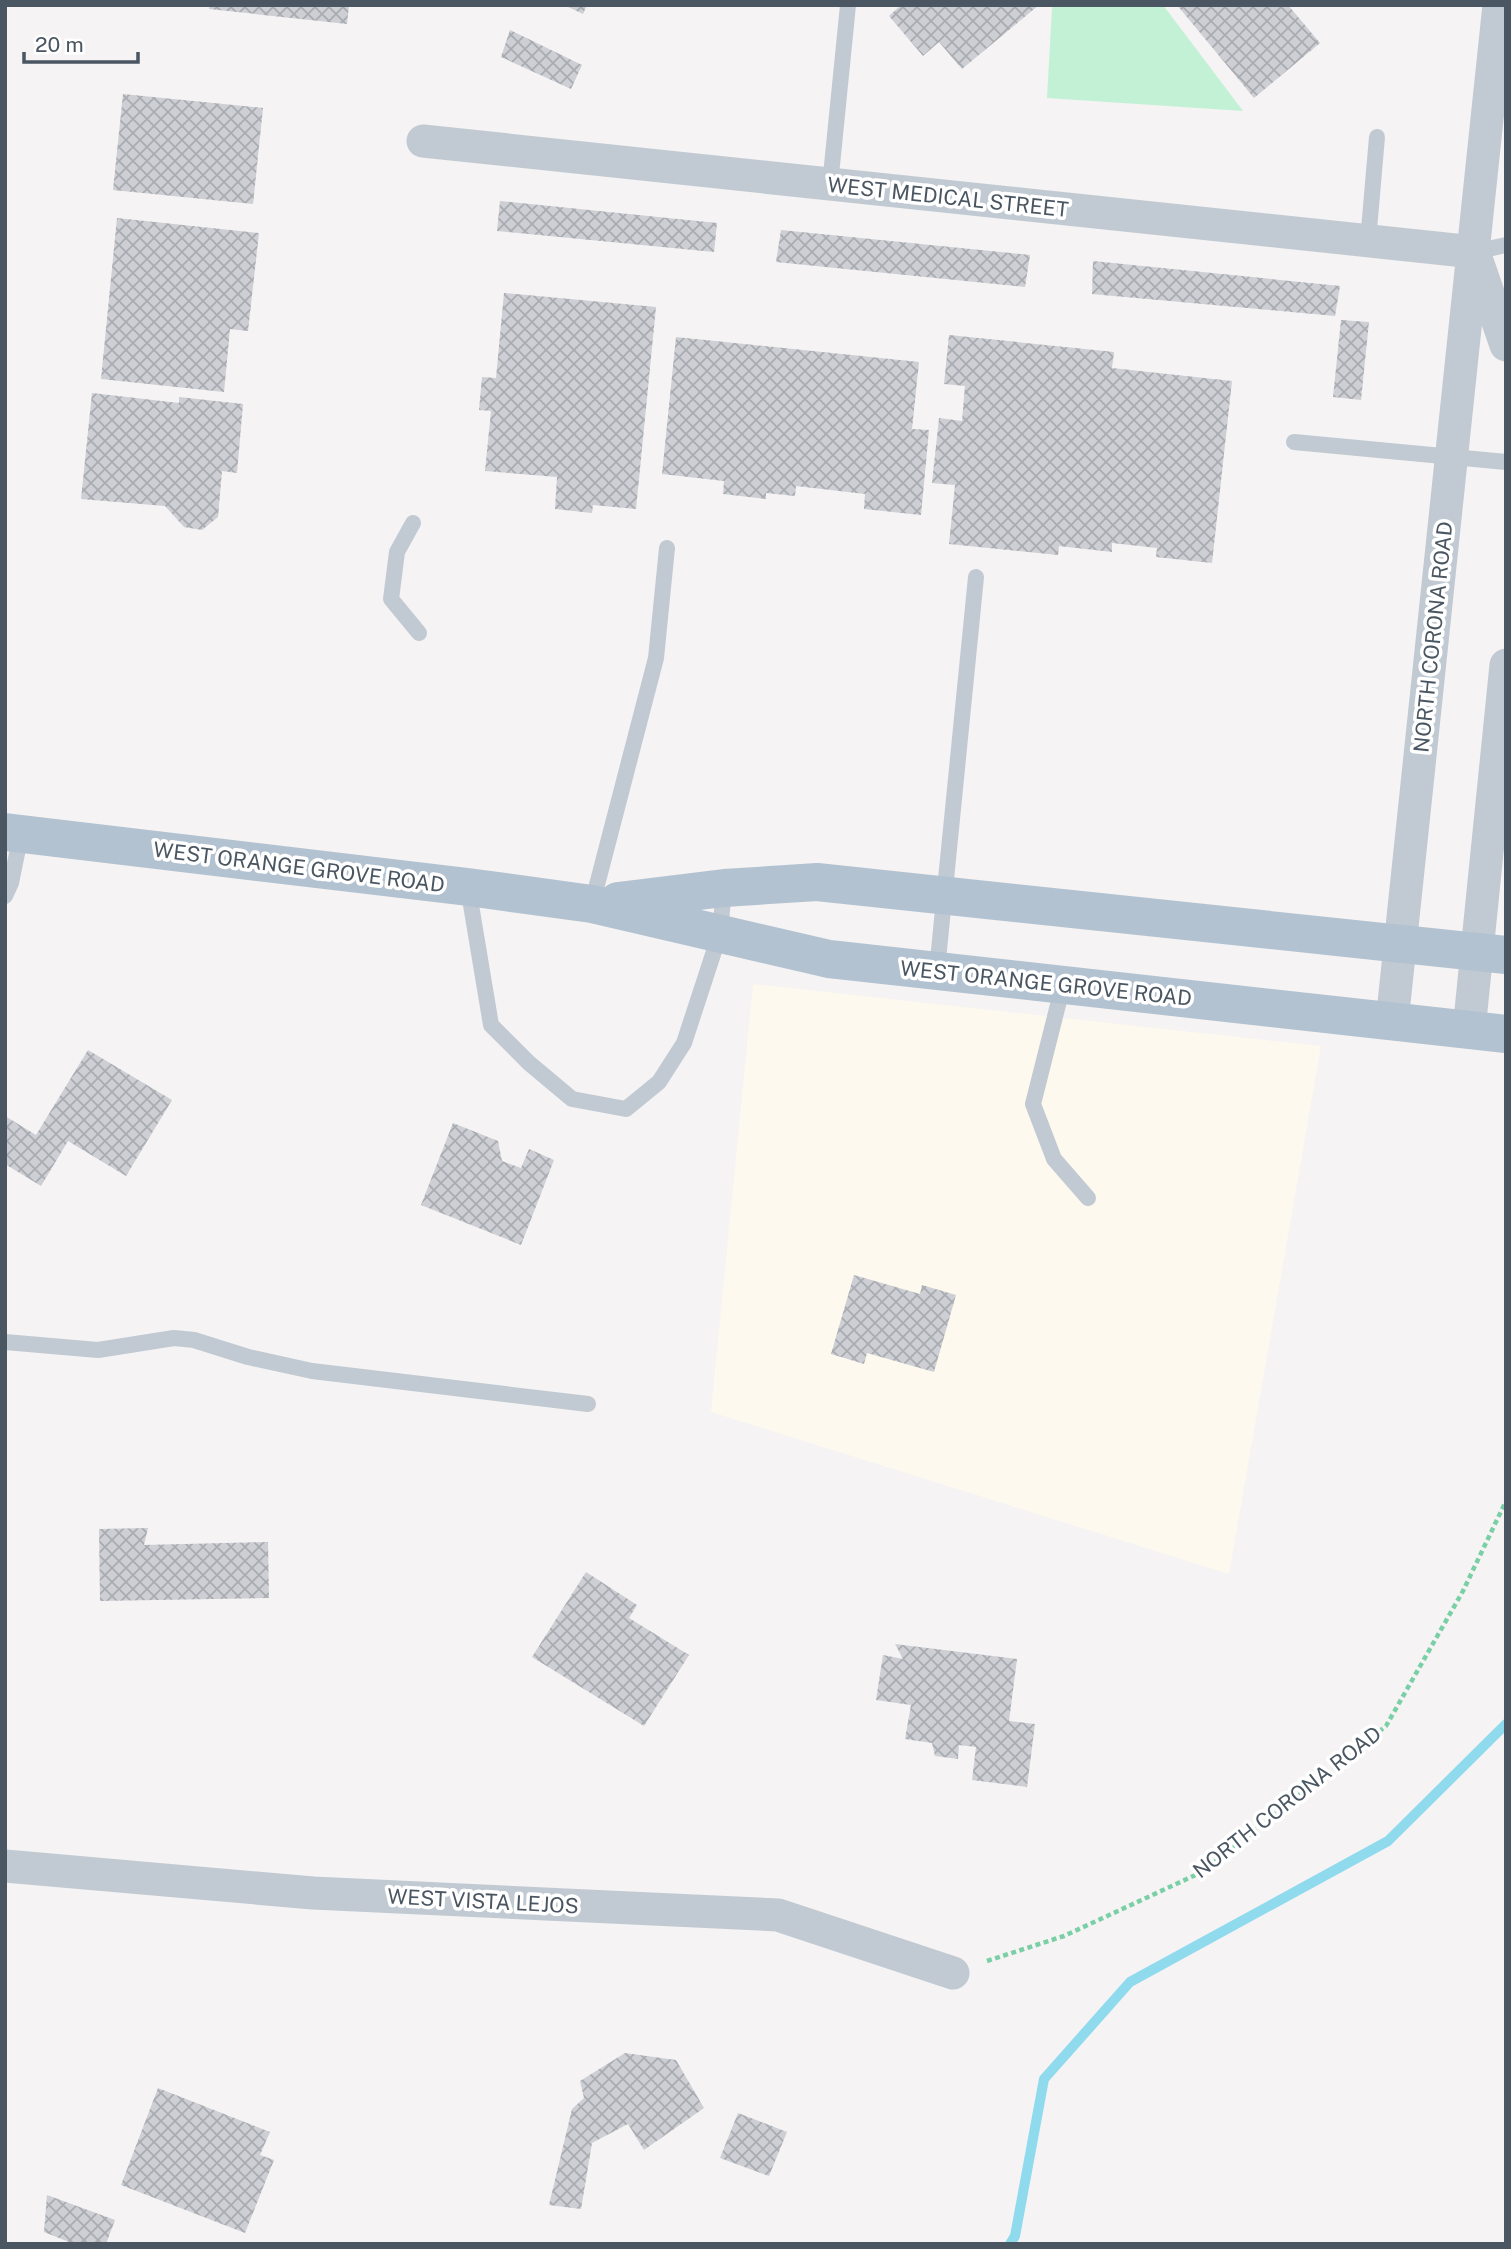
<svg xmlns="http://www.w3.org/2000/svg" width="1511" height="2249" font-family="'Public Sans',sans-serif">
	<defs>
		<pattern id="building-cross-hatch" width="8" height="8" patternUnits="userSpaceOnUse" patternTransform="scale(1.75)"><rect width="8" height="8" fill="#cdcfd5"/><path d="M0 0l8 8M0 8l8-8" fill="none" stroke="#a8abb0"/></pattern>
	</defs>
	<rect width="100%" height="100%" fill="#f5f3f3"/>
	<path fill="#fdf9ef" d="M753,984L1321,1046L1229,1574L711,1412Z"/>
	<path fill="#c3f1d5" d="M1055,5H1163L1243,111L1047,98L1052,8Z"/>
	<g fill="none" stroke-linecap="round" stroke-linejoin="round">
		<path stroke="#90daee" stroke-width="10" d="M1010,2244L1015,2236L1044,2079L1130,1982L1388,1841L1506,1724"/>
	</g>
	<g fill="url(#building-cross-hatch)">
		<path d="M209,5H349L347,24L209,9Z"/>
		<path d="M564,5H587L583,14Z"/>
		<path d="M901,5H1039L962,69L939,42L923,56L889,16Z"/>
		<path d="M1177,5H1288L1320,43L1254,98Z"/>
		<path d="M510,30L582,65L571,89L501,57Z"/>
		<path d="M123,94L263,108L253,204L113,190Z"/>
		<path d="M500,201L717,223L714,252L497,231Z"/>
		<path d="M117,218L259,233L248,331L230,329L224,392L101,379Z"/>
		<path d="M781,230L1030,255L1025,287L776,262Z"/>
		<path d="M1093,261L1340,286L1335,316L1092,294Z"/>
		<path d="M504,293L656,307L636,509L593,505L592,513L555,509L557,477L485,471L491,411L479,410L482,377L496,378Z"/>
		<path d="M1341,320L1369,322L1361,400L1333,397Z"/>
		<path d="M949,335L1114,352L1112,368L1232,381L1212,563L1156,557L1157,548L1112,543V552L1059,546L1058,555L949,544L955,485L932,483L939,418L962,421L965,386L944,384Z"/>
		<path d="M676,337L919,362L912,429L929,430L921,515L864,509L865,494L796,486L795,496L766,493V499L723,494L724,481L662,474Z"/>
		<path d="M92,393L179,403V397L243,404L237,473L222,471L218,517L202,530L184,527L165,506L81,499Z"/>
		<path d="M88,1050L172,1100L126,1176L68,1141L41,1186L5,1164V1116L36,1135Z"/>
		<path d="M453,1123L498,1141L502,1161L521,1168L529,1149L554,1160L521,1245L421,1205Z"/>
		<path d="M854,1275L920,1294L922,1285L956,1295L934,1372L867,1353L864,1364L831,1354Z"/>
		<path d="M148,1528L144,1545L268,1542L269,1598L100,1601L99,1529Z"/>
		<path d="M586,1572L637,1605L629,1618L689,1655L644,1726L532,1657Z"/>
		<path d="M895,1644L1017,1659L1009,1721L1035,1724L1027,1787L972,1780L976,1747L959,1745L958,1759L935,1756L932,1743L905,1739L911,1705L876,1700L883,1655L903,1659Z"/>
		<path d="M625,2053L676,2060L704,2108L644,2150L628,2124L592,2143L581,2209L549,2205L572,2109L584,2098L580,2081Z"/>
		<path d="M158,2088L270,2132L260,2155L274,2160L245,2233L121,2185Z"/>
		<path d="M738,2113L787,2132L769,2176L720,2158Z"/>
		<path d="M47,2195L115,2220L106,2244H74L44,2232Z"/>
	</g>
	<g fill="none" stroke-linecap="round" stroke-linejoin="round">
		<path stroke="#7ad0a6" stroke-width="4.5" stroke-dasharray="5 3.5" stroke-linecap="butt" d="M987,1961L1064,1936L1202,1872L1386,1726L1463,1591L1506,1501"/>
		<g stroke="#c1cad2" stroke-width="16">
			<path d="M830,185L848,5"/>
			<path d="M1368,241L1377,137"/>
			<path d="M1474,252L1506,245"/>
			<path d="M1294,442L1506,462"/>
			<path d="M413,523L397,552L391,599L419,633"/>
			<path d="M468,887L491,1025L529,1063L572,1099L626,1109L659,1082L684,1043L720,933L724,888"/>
			<path d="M5,896L11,883L21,834"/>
			<path d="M592,904L656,658L667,548"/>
			<path d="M937,970L976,577"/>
			<path d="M1063,985L1033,1104L1054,1159L1088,1198"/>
			<path d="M5,1342L98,1350L174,1338L194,1340L248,1357L312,1371L588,1404"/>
		</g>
		<g stroke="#c1cad2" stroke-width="33">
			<path d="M423,141L1474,252"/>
			<path d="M1477,261L1506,345"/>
			<path d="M1392,1022L1499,5"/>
			<path d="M1469,1030L1506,665"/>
			<path d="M5,1866L313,1893L778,1915L953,1973"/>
		</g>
		<g stroke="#b3c2d1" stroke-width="38">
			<path d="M5,832L468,887L592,904L829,959L1506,1034"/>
			<path d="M618,901L724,888L817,882L1506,955"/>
		</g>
	</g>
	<g text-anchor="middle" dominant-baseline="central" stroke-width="7" stroke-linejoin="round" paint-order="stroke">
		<g font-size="21" fill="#4a5661" stroke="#fff">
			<text transform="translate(948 197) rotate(6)">WEST MEDICAL STREET</text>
			<text transform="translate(1433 637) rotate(-84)">NORTH CORONA ROAD</text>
			<text transform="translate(299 867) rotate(7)">WEST ORANGE GROVE ROAD</text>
			<text transform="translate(1046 983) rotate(6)">WEST ORANGE GROVE ROAD</text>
			<text transform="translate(1287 1802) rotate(-38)">NORTH CORONA ROAD</text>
			<text transform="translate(483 1901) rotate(3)">WEST VISTA LEJOS</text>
		</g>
	</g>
	<rect width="1511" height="2249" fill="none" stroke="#4a5661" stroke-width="14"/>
	<path d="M24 52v10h114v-10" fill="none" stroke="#4a5661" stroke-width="3.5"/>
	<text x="35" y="52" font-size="21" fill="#4a5661" stroke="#ffffff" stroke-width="5" paint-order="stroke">20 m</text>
</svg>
